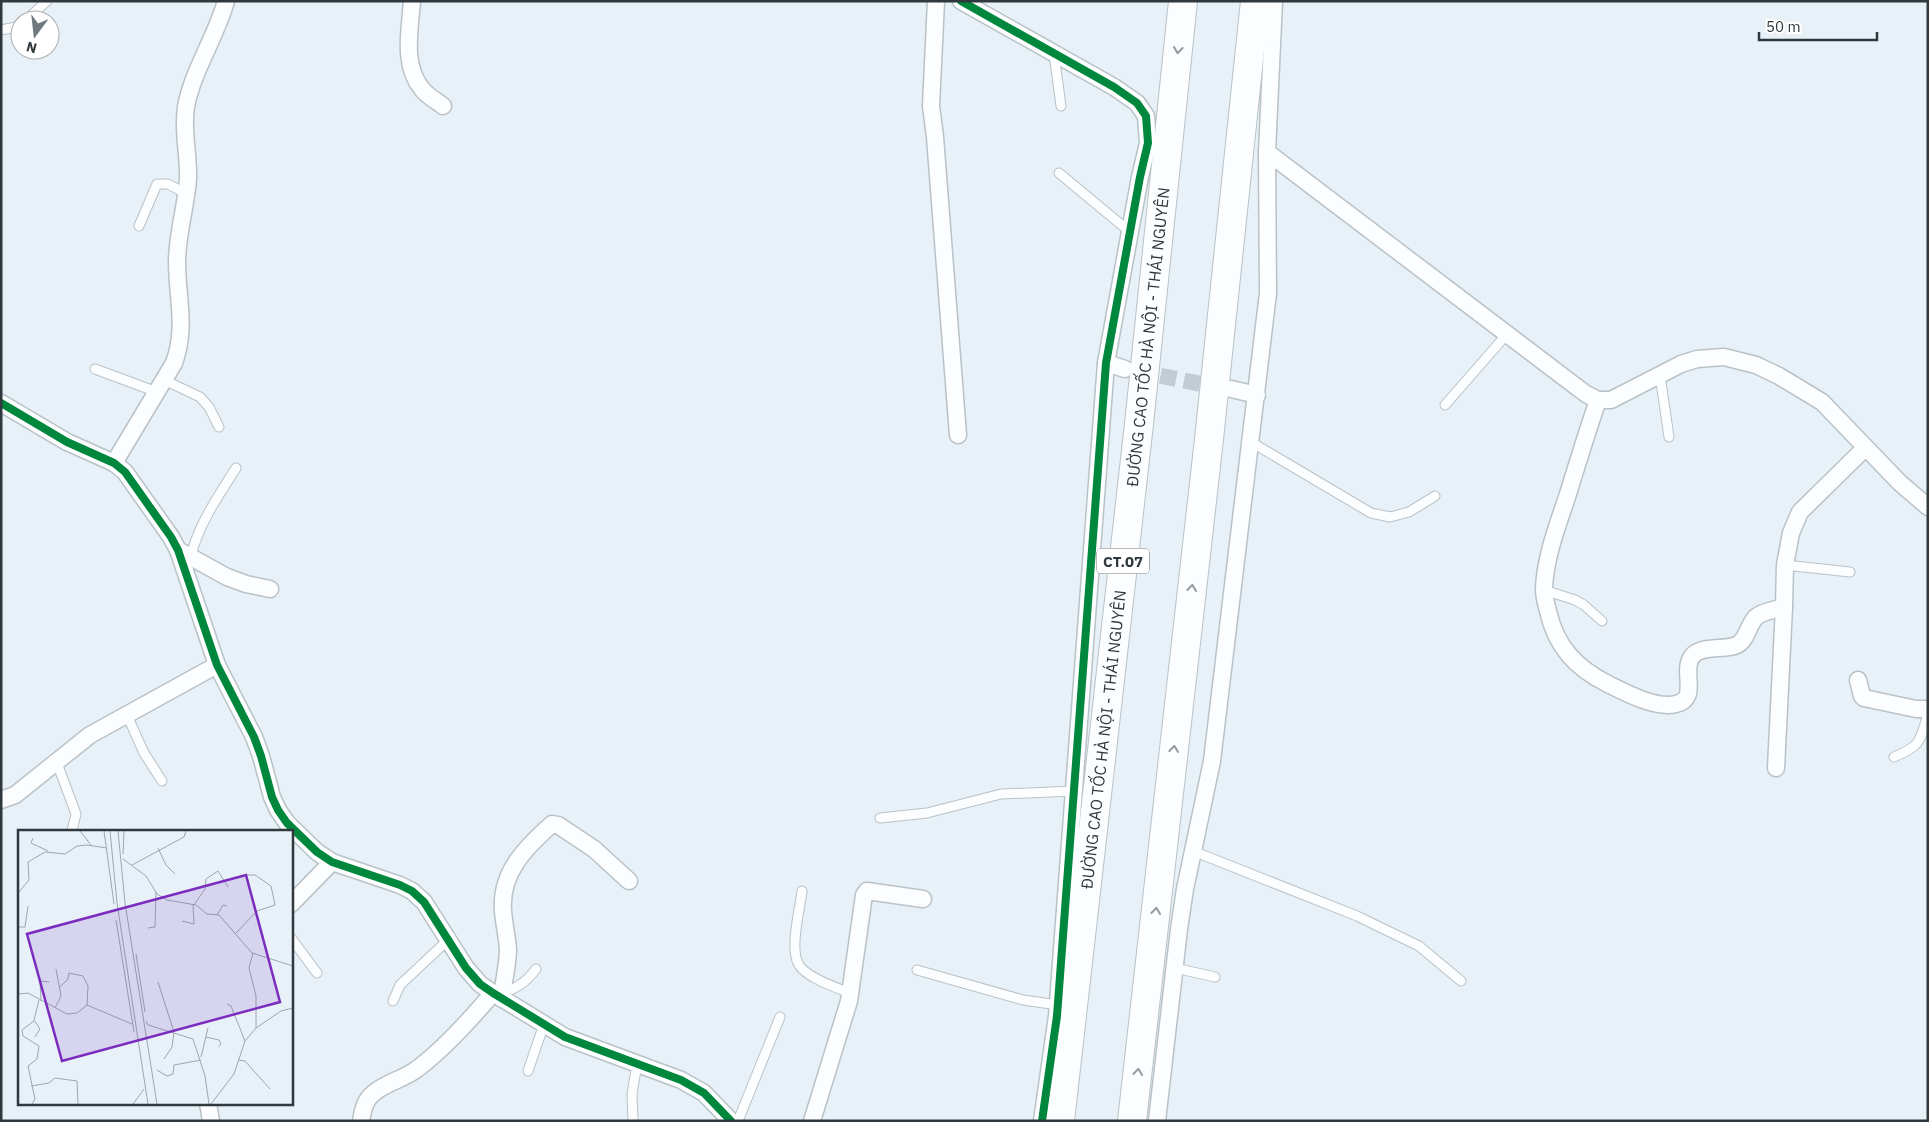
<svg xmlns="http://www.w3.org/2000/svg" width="1929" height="1122" font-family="'IBM Plex Sans',sans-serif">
	<rect width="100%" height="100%" fill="#e7f1f7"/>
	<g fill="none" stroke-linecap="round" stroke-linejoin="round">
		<path stroke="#c2ccd2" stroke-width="16" stroke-dasharray="16 8" stroke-linecap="butt" d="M1137,371L1221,388"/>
		<defs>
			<g id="lane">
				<path d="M26,20L47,1"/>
				<path d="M1,30L16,27L20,24"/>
				<path d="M1054,54L1061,106"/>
				<path d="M1059,173L1130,232"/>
				<path d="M139,226L157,184H168L187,194"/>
				<path d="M95,369L157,392"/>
				<path d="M1660,375L1669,437"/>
				<path d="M164,380L200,397L209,407L219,427"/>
				<path d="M1445,405L1507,334"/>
				<path d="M1251,442L1371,513L1390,517L1409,512L1435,496"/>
				<path d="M191,556C198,525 219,495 236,468"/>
				<path d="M1785,565L1850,572"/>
				<path d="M1544,590L1575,600L1584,605L1602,621"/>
				<path d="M127,715L144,753L162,781"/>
				<path d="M1894,757C1921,746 1920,741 1928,714"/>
				<path d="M57,763L76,814L72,831"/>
				<path d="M880,818L927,813L1001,794L1074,791"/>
				<path d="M1193,851L1357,916L1419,946L1461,981"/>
				<path d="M802,891C800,909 789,950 799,965C807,978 837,988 850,993"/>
				<path d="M291,938L317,973"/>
				<path d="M1175,968L1215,977"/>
				<path d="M917,970L1023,1000L1058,1005"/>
				<path d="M502,993C518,988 526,982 536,969"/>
				<path d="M393,1001L400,985L448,940"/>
				<path d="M528,1071L544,1024"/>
				<path d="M633,1120L632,1094L637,1064"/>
				<path d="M738,1121L780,1017"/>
			</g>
			<g id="street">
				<path d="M412,1C410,30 402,65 422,89C427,96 437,101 443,106"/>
				<path d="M936,1L931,106L935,137L958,435"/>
				<path d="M961,1L1114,87L1137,103L1146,116L1148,143L1140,177L1106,363L1057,1016L1042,1121"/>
				<path d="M1267,152L1586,394L1598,400H1611L1681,364L1697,359L1724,357L1756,365L1779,376L1822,402L1900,483L1928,507"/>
				<path d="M1106,363L1125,369"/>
				<path d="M1231,389L1257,395"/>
				<path d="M1598,400C1587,432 1577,465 1567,497C1557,527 1545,558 1544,589C1544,596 1546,604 1548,611C1556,647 1576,668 1608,684C1626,693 1656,709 1676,704C1699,699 1682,673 1691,658C1699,644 1724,651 1737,645C1747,640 1748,625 1756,617C1763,611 1775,610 1784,607"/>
				<path d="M1,403L67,442L114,463L125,472L171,537L178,550L217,665L254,737L261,756L272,797L278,810L287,823L317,852L332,862L400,885L412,891L424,902L466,968L480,984L493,993L565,1037L681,1080L704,1093L731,1121"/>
				<path d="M114,463L174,363C187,327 177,298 177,262C177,234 186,207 188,179C189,155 182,131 186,107C192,72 216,37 226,1"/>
				<path d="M178,550L227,577L246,584L270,589"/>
				<path d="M1858,680L1862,696L1864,698L1916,709H1928"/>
				<path d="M1776,768L1784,607L1785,565L1791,533L1800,512L1865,448"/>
				<path d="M1,800L15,795L90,735L217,665"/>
				<path d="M291,904L332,862"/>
				<path d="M502,999C503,982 508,965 508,949C507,936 504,924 503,911C500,873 525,848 552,824L558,825L594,849L629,881"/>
				<path d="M208,1103L211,1121"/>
				<path d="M361,1121C362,1114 364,1105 368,1099C379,1084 403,1080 417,1069C445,1048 470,1020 493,993"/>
				<path d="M812,1121L849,1001L864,895L867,891L923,899"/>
				<path d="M1157,1121L1179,929L1185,889L1212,761L1268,293L1267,152L1274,1"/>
			</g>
			<g id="highway">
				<path id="s1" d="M1060,1121L1139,424L1183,1"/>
				<path d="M1132,1121L1209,439L1255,1"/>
			</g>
		</defs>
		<use href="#lane" stroke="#b9c2c7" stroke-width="11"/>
		<use href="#street" stroke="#b9c2c7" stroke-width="19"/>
		<use href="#highway" stroke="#b9c2c7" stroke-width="30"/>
		<use href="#lane" stroke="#fbfdfe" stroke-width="9"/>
		<use href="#street" stroke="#fbfdfe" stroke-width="16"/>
		<use href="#highway" stroke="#fbfdfe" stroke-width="28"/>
		<defs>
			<g id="cycleway">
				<path d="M961,1L1114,87L1137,103L1146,116L1148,143L1140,177L1106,363L1057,1016L1042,1121"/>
				<path d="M1,403L67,442L114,463L125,472L171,537L178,550L217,665L254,737L261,756L272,797L278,810L287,823L317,852L332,862L400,885L412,891L424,902L466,968L480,984L493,993L565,1037L681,1080L704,1093L731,1121"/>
			</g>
		</defs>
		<use href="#cycleway" stroke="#fff" stroke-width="11"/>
		<use href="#cycleway" stroke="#00873e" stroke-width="8"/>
	</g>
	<defs><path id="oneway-chevron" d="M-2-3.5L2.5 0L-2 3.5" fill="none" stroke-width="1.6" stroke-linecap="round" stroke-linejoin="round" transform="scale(1.25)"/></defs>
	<g stroke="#959a9e">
		<use href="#oneway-chevron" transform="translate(1178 50) rotate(96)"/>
		<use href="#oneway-chevron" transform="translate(1192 588) rotate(-84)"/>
		<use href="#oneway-chevron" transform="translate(1174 749) rotate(-84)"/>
		<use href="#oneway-chevron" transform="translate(1156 911) rotate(-84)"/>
		<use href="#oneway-chevron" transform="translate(1138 1072) rotate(-84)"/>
	</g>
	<g text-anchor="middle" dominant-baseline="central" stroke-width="4.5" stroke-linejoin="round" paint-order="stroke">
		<rect fill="#fff" stroke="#6d7477" stroke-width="1" x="1097" y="548.5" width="52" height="25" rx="4"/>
		<g font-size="15" font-weight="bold" fill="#2f383d">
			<text x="1123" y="561">CT.07</text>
		</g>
		<g font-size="16" fill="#2f383d" stroke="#fff">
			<text stroke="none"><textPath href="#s1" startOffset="789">ĐƯỜNG CAO TỐC HÀ NỘI - THÁI NGUYÊN</textPath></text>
			<text stroke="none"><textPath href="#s1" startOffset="384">ĐƯỜNG CAO TỐC HÀ NỘI - THÁI NGUYÊN</textPath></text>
		</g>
	</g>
	<g transform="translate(18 830)">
		<rect width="275" height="275" fill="#e7f1f7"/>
		<path fill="none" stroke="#9da7ad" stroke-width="1" d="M62,1L73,15M86,1L96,74M92,1L99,73L130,274M100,1L107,73L139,274M15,8L13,13L30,21M140,18L148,35L157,44M105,24L106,1M105,29L128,46L139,64L149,70L178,75L189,84L201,85L234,123L275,136M114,35L166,7L168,1M0,63L11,50L10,32L27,22L47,24L59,16L69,15L89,18M176,75L187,59L188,49L200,41L210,57M199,85L205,75L209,76M98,90L116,202M164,91L176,94L175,74M0,97H7L10,76M130,98L137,97L138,62M218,103L239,81L257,75L253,56L237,45H227M235,123L231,138L238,166V198M118,124L127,182M140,152L156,202L154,217L146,229M41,158L50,149L51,143L65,146L70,156L69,175M0,164L10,163L49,184L59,183L69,175L114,194M23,171L22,151L31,152M209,174L213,176L227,211M37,178L43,166L38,139M128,191L130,195L175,209L187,246L191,274M17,207L22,199L16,190L21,170M188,207L201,210L203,214L200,217M183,227L190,198M220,230L227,231L252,259M139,240L149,246L155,244L156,235L183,230M13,256L31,253L37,248L59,251L60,274M14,274L17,269L10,236L19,229L21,216L5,206L4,200L16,191M115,274L126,259M193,274L216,244L227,211L238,198L263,181L275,178"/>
		<path fill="#7b2cbf" fill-opacity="0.15" stroke="#7b2cbf" stroke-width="2.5" d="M228,45L262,172L44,231L9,104Z"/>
		<rect width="275" height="275" fill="none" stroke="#2f383d" stroke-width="2.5"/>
	</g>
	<rect width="1929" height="1122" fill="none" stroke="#2f383d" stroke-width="5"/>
	<g transform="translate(35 35) rotate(195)"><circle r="24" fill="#ffffff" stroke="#acafb1"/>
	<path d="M0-4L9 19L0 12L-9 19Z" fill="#6f797e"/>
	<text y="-8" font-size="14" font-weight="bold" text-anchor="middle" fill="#2f383d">N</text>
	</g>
	<path d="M1759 32v8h118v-8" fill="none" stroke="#2f383d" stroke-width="2.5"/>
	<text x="1766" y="32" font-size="15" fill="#2f383d" stroke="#ffffff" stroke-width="4" paint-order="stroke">50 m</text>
</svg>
